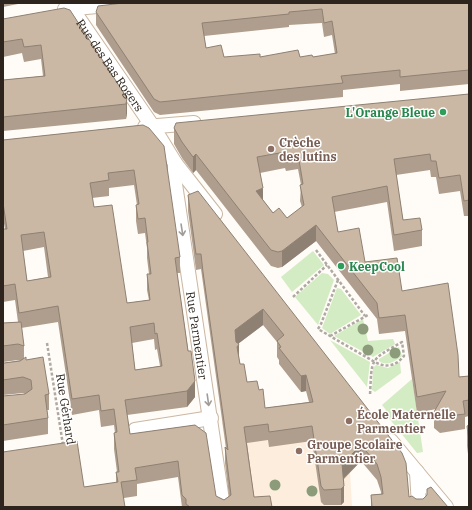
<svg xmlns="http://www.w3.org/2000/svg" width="472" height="510" font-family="'IBM Plex Serif',serif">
	<rect width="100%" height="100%" fill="#fffbf6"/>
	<path fill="#fceddd" d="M264,416L381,442L350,472L352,507H234L222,422Z"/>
	<g fill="#d3ecc4">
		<path d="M313,251L324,265L292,292L281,277Z"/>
		<path d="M322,273L328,274L334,280L318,325L295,297Z"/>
		<path d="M337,288L341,289L361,315L330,334L322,328Z"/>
		<path d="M363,319L368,341L393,339L395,344L373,357L334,336Z"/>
		<path d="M330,340L370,362L367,387Z"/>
		<path d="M399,347L402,356C395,361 388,367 379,361V359Z"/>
		<path d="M400,362L401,373L375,392L372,390L373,368L376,365L388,368Z"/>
		<path d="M412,379L423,452L417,453L384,412L386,410L382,405Z"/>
	</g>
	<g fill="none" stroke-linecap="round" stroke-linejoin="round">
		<defs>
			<g id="minor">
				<path id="s1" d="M68,3L153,127L175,163L215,214"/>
				<path d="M65,9L129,3"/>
				<path d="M145,127L194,123"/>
				<path id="s2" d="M175,163V184L223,507"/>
				<path d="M135,430L211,418"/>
				<path d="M391,441L446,507"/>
				<path d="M417,472L419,507"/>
			</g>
		</defs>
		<use href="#minor" stroke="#cab7a3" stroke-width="16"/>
		<g stroke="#aea9a2" stroke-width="2.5" stroke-dasharray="3 2" stroke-linecap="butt">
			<path d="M316,250L365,316"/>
			<path d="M338,280L321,324L318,329L373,361C385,368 395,367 404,356L402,342C369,361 372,357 370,395"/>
			<path d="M293,297L327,265"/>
			<path d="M330,336L368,315"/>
			<path d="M47,343L63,445"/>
		</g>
		<use href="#minor" stroke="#fff" stroke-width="14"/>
	</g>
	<g fill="#8c9c7a">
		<circle cx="363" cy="329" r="5.5"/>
		<circle cx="368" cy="350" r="5.5"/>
		<circle cx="395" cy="353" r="5.5"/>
		<circle cx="275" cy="485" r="5.5"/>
		<circle cx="312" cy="491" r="5.5"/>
	</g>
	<g fill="#af9e8d" fill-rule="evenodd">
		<path d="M3,3H18V4L3,7Z"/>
		<path d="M469,3V84L400,91V84L343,90V97L160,115L154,112L96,25V12ZM322,23L324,37L332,35L335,54L313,57H224L206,48L204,36L289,27V25Z"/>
		<path d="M3,19L127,98V113L126,119L3,131V80L43,76L41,59L24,62L22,53L3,57Z"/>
		<path d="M469,94V216H464L460,191L439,194L436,177H431L430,170L396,175L403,220L422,230V246L394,251L387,202L334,212L338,232L365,262L402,291L459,377L469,376V416L465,417V429L440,433L434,428V412L436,409L417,413L405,331L379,334L377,319L316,241L282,267L278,268L271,266L196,170L193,173L182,158L174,144V128ZM285,168L286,171L298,169L301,185L300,201L302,207L287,218L273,213L263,200L260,173Z"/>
		<path d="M143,125L180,257V273H177L195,397L187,407L127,415L130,434L195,425L216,496L224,500L229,496L225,463V447L226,448L201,269L196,270L188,211V195L409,497L448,507H371V495L381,494V492L377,480L361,461L344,479V502L341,505H324L321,502L312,441L269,447L268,440L247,443L254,497L272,507H182L178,477L137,484V496L124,498L84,487L116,483V472H117L114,449V433H115L114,425L101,427L99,410L72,415L58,322L21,328L24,346V358L26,360L49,394V410H47L48,418V434L3,441V396L25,394L23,393L3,395V323L18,322L15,300L3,302V229H5L3,218V140ZM134,185L137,205H136V221L138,234L145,233L147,248V258L149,274H147V290L149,300L127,303L94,207L92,198L109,196V188ZM44,247L48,277L27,281L23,251ZM263,325L277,342V357L279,360V364L301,392L306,391L309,402L265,408L259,390L247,382L240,364L239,358L238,344ZM154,339L155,350L157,349L160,366L135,370L132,343ZM18,360H21L4,363L3,362Z"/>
		<path d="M469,425V462L467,446V426Z"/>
	</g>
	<g fill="#8e8173">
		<path d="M127,98V113L126,119V104Z"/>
		<path d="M196,154V170L193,173V157Z"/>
		<path d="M263,188V204L256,191Z"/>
		<path d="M316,225V241L282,267V251Z"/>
		<path d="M263,309V325L235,346V330Z"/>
		<path d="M239,344V360L237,347Z"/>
		<path d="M306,375V391L301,392V376Z"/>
		<path d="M195,381V397L187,407V391Z"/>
		<path d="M361,445V461L342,480V464Z"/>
		<path d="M344,486V502L341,505V489Z"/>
	</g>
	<g fill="#cbb8a4" stroke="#8e8173" fill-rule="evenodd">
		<path d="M123,3H469V70L400,77V70L341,76L343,83L160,102L154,99L96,12L98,6ZM322,9L324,23L332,21L337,53L313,57L312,55L300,57L298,50L260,57V54L224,57L221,45L206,48L202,23L289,14V12Z"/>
		<path d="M64,8L70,10L127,98L126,104L3,117V80L45,76L41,45L24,47L22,39L3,42V19Z"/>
		<path d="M469,94V200L464,201L460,175L439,178L436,161H431L430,154L394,159L403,220L420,218L422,230L394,235L387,186L332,197L338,232L359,228L365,262L397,258L402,291L448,283L458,355L459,377L469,376V400L463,401L465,414L440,417L434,412L446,391L417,397L405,315L379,318L377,303L316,225L282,251L278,252L271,250L196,154L193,157L182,142L174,128L176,123ZM285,152L286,155L298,154L303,184L300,185L304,205L287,218L279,208L273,213L256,191L263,188L257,157Z"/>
		<path d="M143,125L149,128L164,146L180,257L175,258L188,351H191L195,381L187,391L125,400L130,434L195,425L206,433L216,496L224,500L231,495L225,447L228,450L203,272L201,254H196L188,195L198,191L402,453L406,463L409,497L412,496L416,499H423L427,495V489L431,487L448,507H372L371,495L383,494L381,477L377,464L361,445L342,464L344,486L341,489L324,490L321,486L312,426L269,432L268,424L244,427L254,497L270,496L272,507H190L186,504V499L182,495L178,461L135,468L137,480L121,482L125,507H3V452L77,441L84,487L118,482L116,472H119L114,433L117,432L114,409L101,411L99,395L72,399L58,306L19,313L15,284L3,286V229H7L3,203V140ZM134,170L139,204L136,205L138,219L145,218L148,242H147L151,274H147L150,300L127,303L112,205L94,207L90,183L109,180L108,173ZM44,232L51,277L27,281L21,235ZM263,309L284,335L277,341L281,347L279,348L301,376L306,375L313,402L265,408L263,389L259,390L257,381L247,382L244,364H240L237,347L239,344L236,342L235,330ZM154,323L155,334L157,333L162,366L135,370L130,327Z"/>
		<path d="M21,322L24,346L18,344L3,346V323Z"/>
		<path d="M26,357V360L43,357L49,394L45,395L48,418L3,425V396L25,394L32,389L31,380L23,377L3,380V362L4,363L20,361Z"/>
		<path d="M469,425V441L467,426Z"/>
	</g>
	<defs><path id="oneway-shaft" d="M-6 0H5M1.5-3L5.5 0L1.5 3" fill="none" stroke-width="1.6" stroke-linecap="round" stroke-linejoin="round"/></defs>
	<g stroke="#a09d99">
		<use href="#oneway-shaft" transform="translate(182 230) rotate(81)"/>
		<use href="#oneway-shaft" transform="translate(208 400) rotate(82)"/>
	</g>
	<g fill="#2e9e5b" stroke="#fff" stroke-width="1.5">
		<circle cx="443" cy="112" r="4"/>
		<circle cx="341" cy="266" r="4"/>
	</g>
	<g fill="#8d6e63" stroke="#fff" stroke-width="1.5">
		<circle cx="271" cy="149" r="4"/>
		<circle cx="349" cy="421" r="4"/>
		<circle cx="299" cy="451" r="4"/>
	</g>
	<g text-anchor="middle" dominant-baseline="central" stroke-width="3" stroke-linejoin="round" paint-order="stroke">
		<g font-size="12" fill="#2d251d" stroke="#fff">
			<text stroke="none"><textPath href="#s1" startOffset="75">Rue des Bas Rogers</textPath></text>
			<text stroke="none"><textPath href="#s2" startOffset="174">Rue Parmentier</textPath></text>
			<text transform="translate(66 409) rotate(81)">Rue Gérhard</text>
		</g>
		<g font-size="12" font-weight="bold" fill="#27864d" stroke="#fff" text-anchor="end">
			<text x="435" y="112">L'Orange Bleue</text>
			<text x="349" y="266" text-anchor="start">KeepCool</text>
		</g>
		<g font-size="12" font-weight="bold" fill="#785e54" stroke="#fff" text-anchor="start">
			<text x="279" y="142">Crèche<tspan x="279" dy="14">des lutins</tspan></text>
			<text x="357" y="414">École Maternelle<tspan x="357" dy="14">Parmentier</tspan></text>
			<text x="307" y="444">Groupe Scolaire<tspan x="307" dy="14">Parmentier</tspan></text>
		</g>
	</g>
	<rect width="472" height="510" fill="none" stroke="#2d251d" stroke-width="8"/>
</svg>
